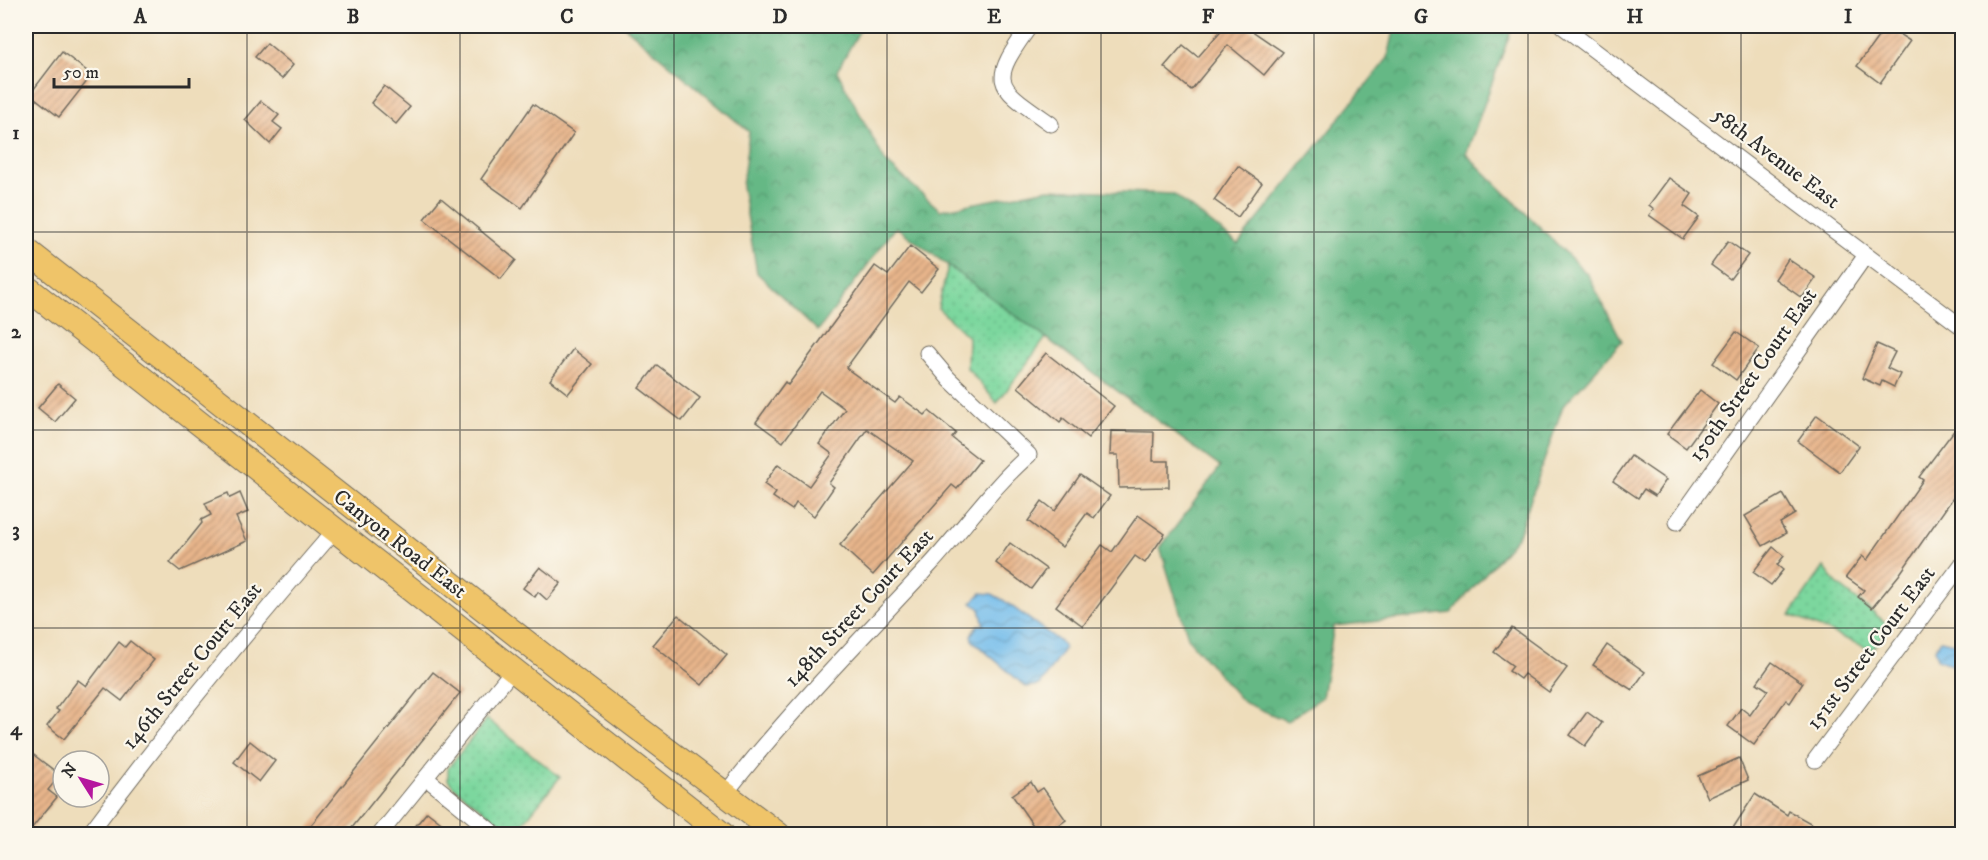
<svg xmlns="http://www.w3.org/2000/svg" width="1988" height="860" font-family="'IM FELL DW Pica',serif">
	<defs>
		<pattern id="grass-dots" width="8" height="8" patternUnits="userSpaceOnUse" patternTransform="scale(1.5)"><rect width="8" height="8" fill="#7cd79e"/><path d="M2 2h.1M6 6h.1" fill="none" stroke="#6bb988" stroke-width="1.8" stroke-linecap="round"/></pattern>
		<pattern id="forest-crowns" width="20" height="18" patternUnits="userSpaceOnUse" patternTransform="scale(1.5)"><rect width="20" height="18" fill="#65b885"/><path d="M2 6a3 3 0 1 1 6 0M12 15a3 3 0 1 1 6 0" fill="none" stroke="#53966d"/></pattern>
		<pattern id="water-waves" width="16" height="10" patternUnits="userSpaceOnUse" patternTransform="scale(1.5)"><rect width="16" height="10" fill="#72bceb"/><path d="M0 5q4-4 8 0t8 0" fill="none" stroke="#5e99bf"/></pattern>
		<pattern id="building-hatch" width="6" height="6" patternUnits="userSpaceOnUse" patternTransform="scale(1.5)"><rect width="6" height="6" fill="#e8b58b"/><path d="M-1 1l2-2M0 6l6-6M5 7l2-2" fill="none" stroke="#bc9372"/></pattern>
	</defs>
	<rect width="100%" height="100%" fill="#fbf7ec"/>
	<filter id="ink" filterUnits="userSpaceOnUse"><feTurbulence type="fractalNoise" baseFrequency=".0167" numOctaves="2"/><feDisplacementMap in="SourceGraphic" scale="12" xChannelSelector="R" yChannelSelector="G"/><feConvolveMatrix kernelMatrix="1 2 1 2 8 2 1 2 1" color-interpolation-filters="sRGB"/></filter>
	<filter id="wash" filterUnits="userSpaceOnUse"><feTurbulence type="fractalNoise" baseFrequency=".008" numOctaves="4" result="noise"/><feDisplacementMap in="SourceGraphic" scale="24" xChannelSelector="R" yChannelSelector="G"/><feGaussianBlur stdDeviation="1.35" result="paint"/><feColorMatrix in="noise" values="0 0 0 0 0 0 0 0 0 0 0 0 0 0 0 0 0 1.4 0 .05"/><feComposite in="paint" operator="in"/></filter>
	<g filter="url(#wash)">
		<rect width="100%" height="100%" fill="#edb"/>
		<g fill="url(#grass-dots)" stroke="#548164" stroke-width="1.5">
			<path d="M948,266L1046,338L997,403L967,368L968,337L938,308Z"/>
			<path d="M1824,567L1837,584L1890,626L1872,650L1790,615Z"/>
			<path d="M487,719L560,777L514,834L454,787L448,780V768Z"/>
		</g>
		<path fill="url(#forest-crowns)" stroke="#487258" stroke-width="1.5" d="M624,26H862L837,71L885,161L940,210L1048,189L1173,194L1238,244L1388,58L1395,26H1508L1512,28L1466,154L1588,275L1622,341L1563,406L1518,536L1451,613L1334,626L1322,697L1287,721L1243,702L1189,640L1160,548L1220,467L896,227L818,331L757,273L742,186L749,132Z"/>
		<g fill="url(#water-waves)" stroke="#4e748b" stroke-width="1.5">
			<path d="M981,593L992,594L1003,600L1063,644L1064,649L1040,685L1026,687L972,640L971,635L978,625H984L980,609L972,603Z"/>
			<path d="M1941,640L1962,645V669L1937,659L1935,649Z"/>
		</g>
		<g id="blocks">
			<g fill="url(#building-hatch)">
				<path d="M1225,26H1245L1283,52L1264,75L1228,45L1191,90L1164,67L1183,45L1198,57Z"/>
				<path d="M1886,26L1910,41L1880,83L1857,66Z"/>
				<path d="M267,43L293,65L282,79L255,57Z"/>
				<path d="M62,52L92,75L59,117L30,94Z"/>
				<path d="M384,86L410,107L396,124L371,103Z"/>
				<path d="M261,101L279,115L273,122L282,129L270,144L245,120Z"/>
				<path d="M533,104L574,133L522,208L481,179Z"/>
				<path d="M1238,166L1262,183L1238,217L1214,200Z"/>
				<path d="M1669,178L1692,194L1684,206L1699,217L1683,239L1649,215L1654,209L1649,205Z"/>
				<path d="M441,198L516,260L501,279L424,219Z"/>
				<path d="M1728,241L1748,255L1730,279L1711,265Z"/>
				<path d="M910,246L939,269L921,292L909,282L846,368L895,403L900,397L925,415L929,411L956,433L952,438L980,460L957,489L952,485L873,575L840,545L913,461L867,429L829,483L834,487L814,516L796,503L792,510L773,497L776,493L764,484L778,464L809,486L832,454L819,444L845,409L820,391L783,442L756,422L785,382L788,385L875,266L888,275Z"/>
				<path d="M1788,259L1816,278L1802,298L1775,279Z"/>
				<path d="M1736,332L1759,348L1736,380L1713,363Z"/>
				<path d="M1877,344L1895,352L1887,368L1900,374L1894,387L1882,381L1880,386L1862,378Z"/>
				<path d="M573,349L592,364L568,394L550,380Z"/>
				<path d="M1046,353L1114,406L1088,438L1063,418L1060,422L1018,387Z"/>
				<path d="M657,365L700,398L682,421L639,388Z"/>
				<path d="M58,384L75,398L55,422L38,408Z"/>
				<path d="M1700,390L1718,404L1686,448L1667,434Z"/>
				<path d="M1817,415L1859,446L1840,472L1798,441Z"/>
				<path d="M1962,420V485L1899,575L1872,608L1858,597L1864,590L1846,577L1862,556L1867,560L1923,480L1919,477Z"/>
				<path d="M1111,431L1154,432L1153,461H1169V487L1119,488L1118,455H1110Z"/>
				<path d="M1631,456L1666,480L1655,496L1644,489L1638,498L1613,481Z"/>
				<path d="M1080,475L1110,496L1094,518L1087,513L1062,547L1028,521L1042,501L1055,511Z"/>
				<path d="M228,493L230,498L240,493L248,512L236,517L247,541L180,571L170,563L202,523L201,520L211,515L205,503Z"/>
				<path d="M1783,494L1795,514L1780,523L1786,533L1763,546L1745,516Z"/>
				<path d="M1138,515L1165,534L1145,563L1135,556L1083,626L1056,606L1102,545L1112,552Z"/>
				<path d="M1010,543L1046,569L1031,589L996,563Z"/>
				<path d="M1773,547L1784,556L1777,565L1783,570L1771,585L1753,572Z"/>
				<path d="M540,567L561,583L547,600L538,592L535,597L523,588Z"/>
				<path d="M678,615L727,655L702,685L653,645Z"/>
				<path d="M1512,628L1567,668L1549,692L1524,674L1520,679L1509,671L1513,666L1494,652Z"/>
				<path d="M130,641L154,660L122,701L105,688L64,739L47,726L59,711L56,709L78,680L86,686L119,642L125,647Z"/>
				<path d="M1607,645L1645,672L1632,690L1593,665Z"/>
				<path d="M1772,662L1803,683L1790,703L1786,700L1754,745L1728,726L1741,708L1750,715L1768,690L1757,683Z"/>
				<path d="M433,672L460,693L404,763L347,834H304Z"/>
				<path d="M1587,712L1602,723L1585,746L1570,735Z"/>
				<path d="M250,741L275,761L259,782L234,762Z"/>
				<path d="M26,749L60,775L48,790L57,797L27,834Z"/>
				<path d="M1739,758L1748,780L1708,798L1698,776Z"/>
				<path d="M1031,782L1037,792L1043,788L1066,820L1046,834H1039L1012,795Z"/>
				<path d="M1755,794L1787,815L1789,811L1830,834H1743L1733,828Z"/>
				<path d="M427,812L440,822L455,834H409Z"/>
			</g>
		</g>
	</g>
	<g filter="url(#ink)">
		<use href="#blocks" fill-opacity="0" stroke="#6f695d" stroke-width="1.5"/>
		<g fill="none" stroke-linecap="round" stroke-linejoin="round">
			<defs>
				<g id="minor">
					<path d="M1030,26C988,84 995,85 1051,124"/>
					<path d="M1562,26L1962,327"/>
					<path d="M1677,522L1866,255"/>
					<path d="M1815,760L1962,564"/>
					<path d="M426,778L495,834"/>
					<path d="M725,794C788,713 861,639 931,564C964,528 992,487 1029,455L949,379L927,353"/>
					<path d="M89,834C167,729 249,629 335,530"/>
					<path d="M380,834L513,670"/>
				</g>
				<g id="primary">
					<path d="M26,250L568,675L778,834"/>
					<path d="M26,287L722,834"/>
				</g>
			</defs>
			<use href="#minor" stroke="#6f695d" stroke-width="17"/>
			<use href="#primary" stroke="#6f695d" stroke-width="26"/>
			<use href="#minor" stroke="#fff" stroke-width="15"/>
			<use href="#primary" stroke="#efc469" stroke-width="24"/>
		</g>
	</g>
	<path fill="none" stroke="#2b2b2b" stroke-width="1.5" stroke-opacity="0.55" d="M247,26V834M460,26V834M674,26V834M887,26V834M1101,26V834M1314,26V834M1528,26V834M1741,26V834M26,232H1962M26,430H1962M26,628H1962"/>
	<g text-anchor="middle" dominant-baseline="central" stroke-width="4.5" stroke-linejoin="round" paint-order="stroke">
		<g font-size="22" fill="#2b2b2b" stroke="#fbf7ec">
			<text transform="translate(1776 158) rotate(37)">58th Avenue East</text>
			<text transform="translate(1753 375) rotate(-55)">150th Street Court East</text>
			<text transform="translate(400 544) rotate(38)">Canyon Road East</text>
			<text transform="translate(859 608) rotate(-47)">148th Street Court East</text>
			<text transform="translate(1871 648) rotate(-53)">151st Street Court East</text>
			<text transform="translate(192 666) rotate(-51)">146th Street Court East</text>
		</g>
	</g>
	<rect width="1988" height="860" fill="none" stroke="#fbf7ec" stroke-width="66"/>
	<g transform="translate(81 779) rotate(307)"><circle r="28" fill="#fbf7ec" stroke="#a8a59f" stroke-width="1.5"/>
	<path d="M0-4.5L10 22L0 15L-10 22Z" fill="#b5179e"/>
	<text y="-9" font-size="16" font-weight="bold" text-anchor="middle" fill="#2b2b2b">N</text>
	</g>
	<path d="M54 78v9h135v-9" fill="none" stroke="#2b2b2b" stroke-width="3"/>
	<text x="63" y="78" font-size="18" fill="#2b2b2b" stroke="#fbf7ec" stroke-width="4.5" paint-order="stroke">50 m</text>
	<rect x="33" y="33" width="1922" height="794" fill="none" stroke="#2b2b2b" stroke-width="2"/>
	<g font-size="20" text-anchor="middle" font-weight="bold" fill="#2b2b2b">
		<text x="140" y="23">A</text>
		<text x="353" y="23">B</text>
		<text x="567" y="23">C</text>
		<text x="780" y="23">D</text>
		<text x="994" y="23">E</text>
		<text x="1208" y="23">F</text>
		<text x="1421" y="23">G</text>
		<text x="1635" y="23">H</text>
		<text x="1848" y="23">I</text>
		<text x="16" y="139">1</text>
		<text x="16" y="338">2</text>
		<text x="16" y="536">3</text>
		<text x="16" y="735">4</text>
	</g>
</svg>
